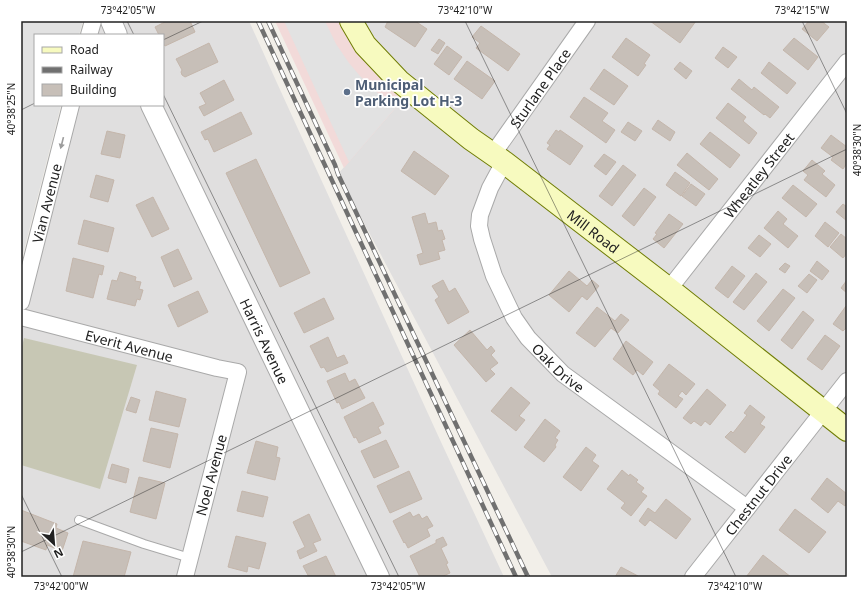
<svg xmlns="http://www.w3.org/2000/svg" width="868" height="598" font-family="'Noto Sans',sans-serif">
	<rect width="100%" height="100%" fill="#f2efe9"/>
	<g fill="#e0dfdf">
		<path d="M97,21H249L277,83L441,442L504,577H21V305L74,105H163V35H93Z"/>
		<path d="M352,21H847V577H552L338,174L404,98Z"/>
	</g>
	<path fill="#f2dad9" d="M275,21H352L404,98L344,168Z"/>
	<path fill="#c7c7b4" d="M24,338L137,365L100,489L21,465V351Z"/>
	<g fill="#e2e2e2">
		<path d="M21,21H83L79,35H35V105H61L21,262Z"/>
		<path d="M284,21H325L336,44L349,63L360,76L383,98L396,107L349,162Z"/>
	</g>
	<g fill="#c7bfb8" stroke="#c4b6ab">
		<path d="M167,21H190L195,32L165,46L163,43V35H159L155,27Z"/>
		<path d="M388,21H415L427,29L415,47L385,27Z"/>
		<path d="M650,21H696L680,43Z"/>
		<path d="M809,21H821L829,27L817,41L802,29Z"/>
		<path d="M481,26L520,54L508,71L476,48L480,43L472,37Z"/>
		<path d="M626,38L650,55L644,64L646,65L638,76L612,57Z"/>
		<path d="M794,38L818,57L808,70L783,50Z"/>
		<path d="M439,39L445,43L438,54L431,50Z"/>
		<path d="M209,43L218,62L185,77L182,75L181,72L182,70L176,59Z"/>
		<path d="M447,46L462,57L449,75L434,64Z"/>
		<path d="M723,47L737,57L728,68L715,58Z"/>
		<path d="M467,61L495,81L482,99L454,79Z"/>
		<path d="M680,62L692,71L686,79L674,69Z"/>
		<path d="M769,62L796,83L787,94L761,73Z"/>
		<path d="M604,69L628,86L614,105L590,89Z"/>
		<path d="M739,79L752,90L754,87L779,107L770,118L765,114L764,115L731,89Z"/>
		<path d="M224,80L234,100L204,116L199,107L206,104L200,93Z"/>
		<path d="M584,97L608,113L602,121L615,130L606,143L570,117Z"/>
		<path d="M728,103L746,117L743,121L757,133L749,144L716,118Z"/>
		<path d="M241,112L252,134L214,152L208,139L205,140L201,132Z"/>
		<path d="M658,120L675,132L670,141L652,129Z"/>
		<path d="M628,122L642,131L635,141L621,132Z"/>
		<path d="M556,130L559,132L560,130L583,146L570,165L547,149L550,145L547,143Z"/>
		<path d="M107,131L125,135L120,158L101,154Z"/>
		<path d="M710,132L740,155L730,168L700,144Z"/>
		<path d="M831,135L847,147V163L843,169L831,160L833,157L821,148Z"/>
		<path d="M414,151L449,176L435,195L401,171Z"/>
		<path d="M687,153L718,179L709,190L677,165Z"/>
		<path d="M604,154L616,162L606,175L594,166Z"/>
		<path d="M256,159L310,273L280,287L226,173Z"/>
		<path d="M812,160L825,171L822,174L835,185L826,197L804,180L808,175L803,171Z"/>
		<path d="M623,165L636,175L612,206L599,196Z"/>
		<path d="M675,172L690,183L681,196L666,185Z"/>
		<path d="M96,175L114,180L108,202L90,197Z"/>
		<path d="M691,184L705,194L696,206L682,196Z"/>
		<path d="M793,185L817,204L806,217L782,198Z"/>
		<path d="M644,188L656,197L634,226L622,216Z"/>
		<path d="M153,197L169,229L152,237L136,205Z"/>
		<path d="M843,204L847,207V221L836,212Z"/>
		<path d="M778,211L787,219L783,224L798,236L788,248L764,228Z"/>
		<path d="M425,213L428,224L436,222L438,231L442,230L445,239L442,240L445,250L438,252L440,259L420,265L417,255L423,253L412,217Z"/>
		<path d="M669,214L683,224L664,248L653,239L657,234L655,233Z"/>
		<path d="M84,220L114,228L108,252L78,244Z"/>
		<path d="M825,222L839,233L828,247L815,236Z"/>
		<path d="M841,234L847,239V253L843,258L830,247Z"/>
		<path d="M759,235L771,244L760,257L748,248Z"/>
		<path d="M178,249L192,279L174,287L161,257Z"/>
		<path d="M73,258L104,266L102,275L99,274L93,298L66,291Z"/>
		<path d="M817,261L829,271L822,280L810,271Z"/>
		<path d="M785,263L790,266L785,273L779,269Z"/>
		<path d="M732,266L745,276L728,298L715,288Z"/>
		<path d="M569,271L587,286L592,280L599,286L587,300L582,296L569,312L549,295Z"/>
		<path d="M120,272L136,277L135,281L141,282L139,289L143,290L140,300L137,299L135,306L107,299L112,280L117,281Z"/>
		<path d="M756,273L767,282L744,310L733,302Z"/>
		<path d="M809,274L817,280L807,293L798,286Z"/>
		<path d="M443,280L449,292L455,288L469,312L448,324L435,300L439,297L432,286Z"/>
		<path d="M847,280V293L841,288Z"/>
		<path d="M783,289L795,298L769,331L757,321Z"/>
		<path d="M198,291L208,312L178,327L168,305Z"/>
		<path d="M324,298L334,319L304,333L294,313Z"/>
		<path d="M846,306L847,327L843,331L833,324Z"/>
		<path d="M597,307L615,321L621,314L629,320L618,333L611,328L595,347L576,333Z"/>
		<path d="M803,311L814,320L792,349L781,340Z"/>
		<path d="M470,330L487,350L491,346L495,351L491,355L498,363L490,369L495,374L486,382L454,345Z"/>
		<path d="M825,335L840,346L822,370L807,359Z"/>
		<path d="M328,337L337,358L344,355L348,363L327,372L324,367L321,368L310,346Z"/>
		<path d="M626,341L653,362L643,375L637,370L633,375L613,359Z"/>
		<path d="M669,364L695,384L686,395L682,391L678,396L683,399L676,408L658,394L660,391L653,385Z"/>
		<path d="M345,373L349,382L355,379L365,398L342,409L339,402L337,403L327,381Z"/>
		<path d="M511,387L530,403L519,416L525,420L516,431L491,411Z"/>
		<path d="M707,389L726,405L710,425L705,421L701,426L694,421L691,424L683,418Z"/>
		<path d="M156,391L186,399L179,427L149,420Z"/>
		<path d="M131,397L140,400L136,413L126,410Z"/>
		<path d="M373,402L384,424L378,427L381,433L359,443L356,437L354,438L344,417Z"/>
		<path d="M750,405L765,417L760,424L765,427L745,453L725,437L731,431L733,433L747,415L744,413Z"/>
		<path d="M545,419L560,431L555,438L558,440L555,445L556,447L544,462L524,447Z"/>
		<path d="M151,428L178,434L170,468L143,461Z"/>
		<path d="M386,440L399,467L374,478L361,451Z"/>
		<path d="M256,441L278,447L276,457L280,458L275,480L247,473Z"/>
		<path d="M586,447L596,455L592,461L599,466L581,491L563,477Z"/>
		<path d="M112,464L129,469L126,483L108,478Z"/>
		<path d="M622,470L629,476L630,474L638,480L636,482L644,488L641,492L647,496L631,516L621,508L625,503L607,489Z"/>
		<path d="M409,471L422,499L390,513L377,486Z"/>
		<path d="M139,477L165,483L156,519L130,512Z"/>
		<path d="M827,478L847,494V503L845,506L838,501L828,513L811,499Z"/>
		<path d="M242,491L268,497L263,517L237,511Z"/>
		<path d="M666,499L691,519L676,539L650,520L645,526L639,521L648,508L655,513Z"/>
		<path d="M795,509L826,532L809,553L779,530Z"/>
		<path d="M21,510L57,524L56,528L68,533L62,551L47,545L46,550L21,541Z"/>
		<path d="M410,512L413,517L419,514L422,519L427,516L433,526L427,529L430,536L408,548L405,542L404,543L393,521Z"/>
		<path d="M309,514L321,540L313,543L317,551L300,559L297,551L305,547L293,522Z"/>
		<path d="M236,536L266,543L259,569L248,566L247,572L228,567Z"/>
		<path d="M443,537L447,545L441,548L448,563L446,564L450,573L441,577H425L424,576L420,577L410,556L436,543V540Z"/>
		<path d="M83,541L131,552L124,577H73Z"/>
		<path d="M763,555L791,577H746Z"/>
		<path d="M326,556L336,577H309L303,566Z"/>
		<path d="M621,567L638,576V577H615Z"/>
	</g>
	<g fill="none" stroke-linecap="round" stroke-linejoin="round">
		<defs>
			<path id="service" d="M79,520L144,544L190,558"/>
			<g id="minor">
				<path d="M89,35L93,21"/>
				<path id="s1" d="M493,154L587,21"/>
				<path id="s2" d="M504,162L490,188L480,215L479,226L482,239L494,276L514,318L528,338L563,374L747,508"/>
				<path id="s3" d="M669,289L847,62"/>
				<path id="s4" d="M21,302L71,105"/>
				<path id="s5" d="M21,317L217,368L238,372L185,577"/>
				<path id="s6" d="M693,577L847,381"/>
			</g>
			<g id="tertiary">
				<path d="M111,21L117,35"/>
				<path id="s7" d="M151,105L379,577"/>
			</g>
			<g id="secondary">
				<path id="s8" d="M351,21L365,45L399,81L471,139L504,162L669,289L847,430"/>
			</g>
		</defs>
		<use href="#service" stroke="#a9a9a9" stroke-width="10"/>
		<use href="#minor" stroke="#a9a9a9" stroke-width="18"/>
		<use href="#tertiary" stroke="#a9a9a9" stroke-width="22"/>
		<use href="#secondary" stroke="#707d05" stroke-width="24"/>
		<use href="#service" stroke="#fff" stroke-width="8"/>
		<use href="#minor" stroke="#fff" stroke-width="16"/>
		<use href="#tertiary" stroke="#fff" stroke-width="20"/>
		<use href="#secondary" stroke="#f7fabf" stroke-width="22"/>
		<defs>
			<g id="rail">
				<path d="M258,21L516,577"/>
				<path d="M268,21L335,165L338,174L528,577"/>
			</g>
		</defs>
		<use href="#rail" stroke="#707070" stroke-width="4.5"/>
		<use href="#rail" stroke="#fff" stroke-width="3" stroke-dasharray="9" stroke-linecap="butt"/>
	</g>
	<defs><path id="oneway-solid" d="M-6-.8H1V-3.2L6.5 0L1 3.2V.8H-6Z"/></defs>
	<use fill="#9c9c9c" href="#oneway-solid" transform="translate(62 143) rotate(104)"/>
	<path fill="none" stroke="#222" stroke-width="1" stroke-opacity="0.45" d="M127,21L134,35M465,21L736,577M802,21L847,114M163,40L203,21M163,94L399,577M21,110L35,103M21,494L62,577M21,552L847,149"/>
	<circle fill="#5c6f8a" stroke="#fff" stroke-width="1.5" cx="347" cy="92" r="4"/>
	<g text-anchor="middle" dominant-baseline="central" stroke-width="3.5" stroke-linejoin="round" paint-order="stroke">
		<g font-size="14" font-weight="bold" fill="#4e5e75" stroke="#fff" text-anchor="start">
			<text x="355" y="84">Municipal<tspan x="355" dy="16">Parking Lot H-3</tspan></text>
		</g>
		<g font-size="14" fill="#222" stroke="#fff">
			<text stroke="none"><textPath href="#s1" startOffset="81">Sturlane Place</textPath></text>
			<text stroke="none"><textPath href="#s3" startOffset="145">Wheatley Street</textPath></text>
			<text stroke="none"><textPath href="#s4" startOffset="102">Vian Avenue</textPath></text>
			<text stroke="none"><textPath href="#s8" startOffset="323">Mill Road</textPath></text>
			<text stroke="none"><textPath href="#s7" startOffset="262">Harris Avenue</textPath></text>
			<text stroke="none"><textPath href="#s5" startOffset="112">Everit Avenue</textPath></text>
			<text stroke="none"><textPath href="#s2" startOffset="235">Oak Drive</textPath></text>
			<text transform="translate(211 475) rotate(-75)">Noel Avenue</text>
			<text stroke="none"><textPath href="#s6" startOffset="105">Chestnut Drive</textPath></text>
		</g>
	</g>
	<rect width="868" height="598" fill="none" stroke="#ffffff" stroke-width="44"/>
	<rect x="34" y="34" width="130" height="72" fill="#ffffff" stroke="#a7a7a7"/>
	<rect x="42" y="47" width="20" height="6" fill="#f7fabf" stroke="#a7a7a7"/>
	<text x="70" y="54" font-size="12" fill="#222222">Road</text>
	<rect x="42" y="67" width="20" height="6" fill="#707070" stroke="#a7a7a7"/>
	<text x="70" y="74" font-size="12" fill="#222222">Railway</text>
	<rect x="42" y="84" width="20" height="12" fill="#c7bfb8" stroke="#a7a7a7"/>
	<text x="70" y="94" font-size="12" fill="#222222">Building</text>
	<g transform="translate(54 544) rotate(154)" stroke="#ffffff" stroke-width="3" paint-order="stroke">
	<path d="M0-3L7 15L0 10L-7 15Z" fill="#222222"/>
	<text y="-6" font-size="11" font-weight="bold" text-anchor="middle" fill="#222222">N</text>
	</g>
	<rect x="22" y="22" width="824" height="554" fill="none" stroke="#222" stroke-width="1.5"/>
	<g font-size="10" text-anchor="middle" fill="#222">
		<text x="128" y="14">73°42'05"W</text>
		<text x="465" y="14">73°42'10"W</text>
		<text x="802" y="14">73°42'15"W</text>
		<text transform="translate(11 109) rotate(-90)" y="4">40°38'25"N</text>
		<text transform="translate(857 150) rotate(-90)" y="4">40°38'30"N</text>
		<text transform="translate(11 552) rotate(-90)" y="4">40°38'30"N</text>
		<text x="61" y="590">73°42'00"W</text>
		<text x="398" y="590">73°42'05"W</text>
		<text x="735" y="590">73°42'10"W</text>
	</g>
</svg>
